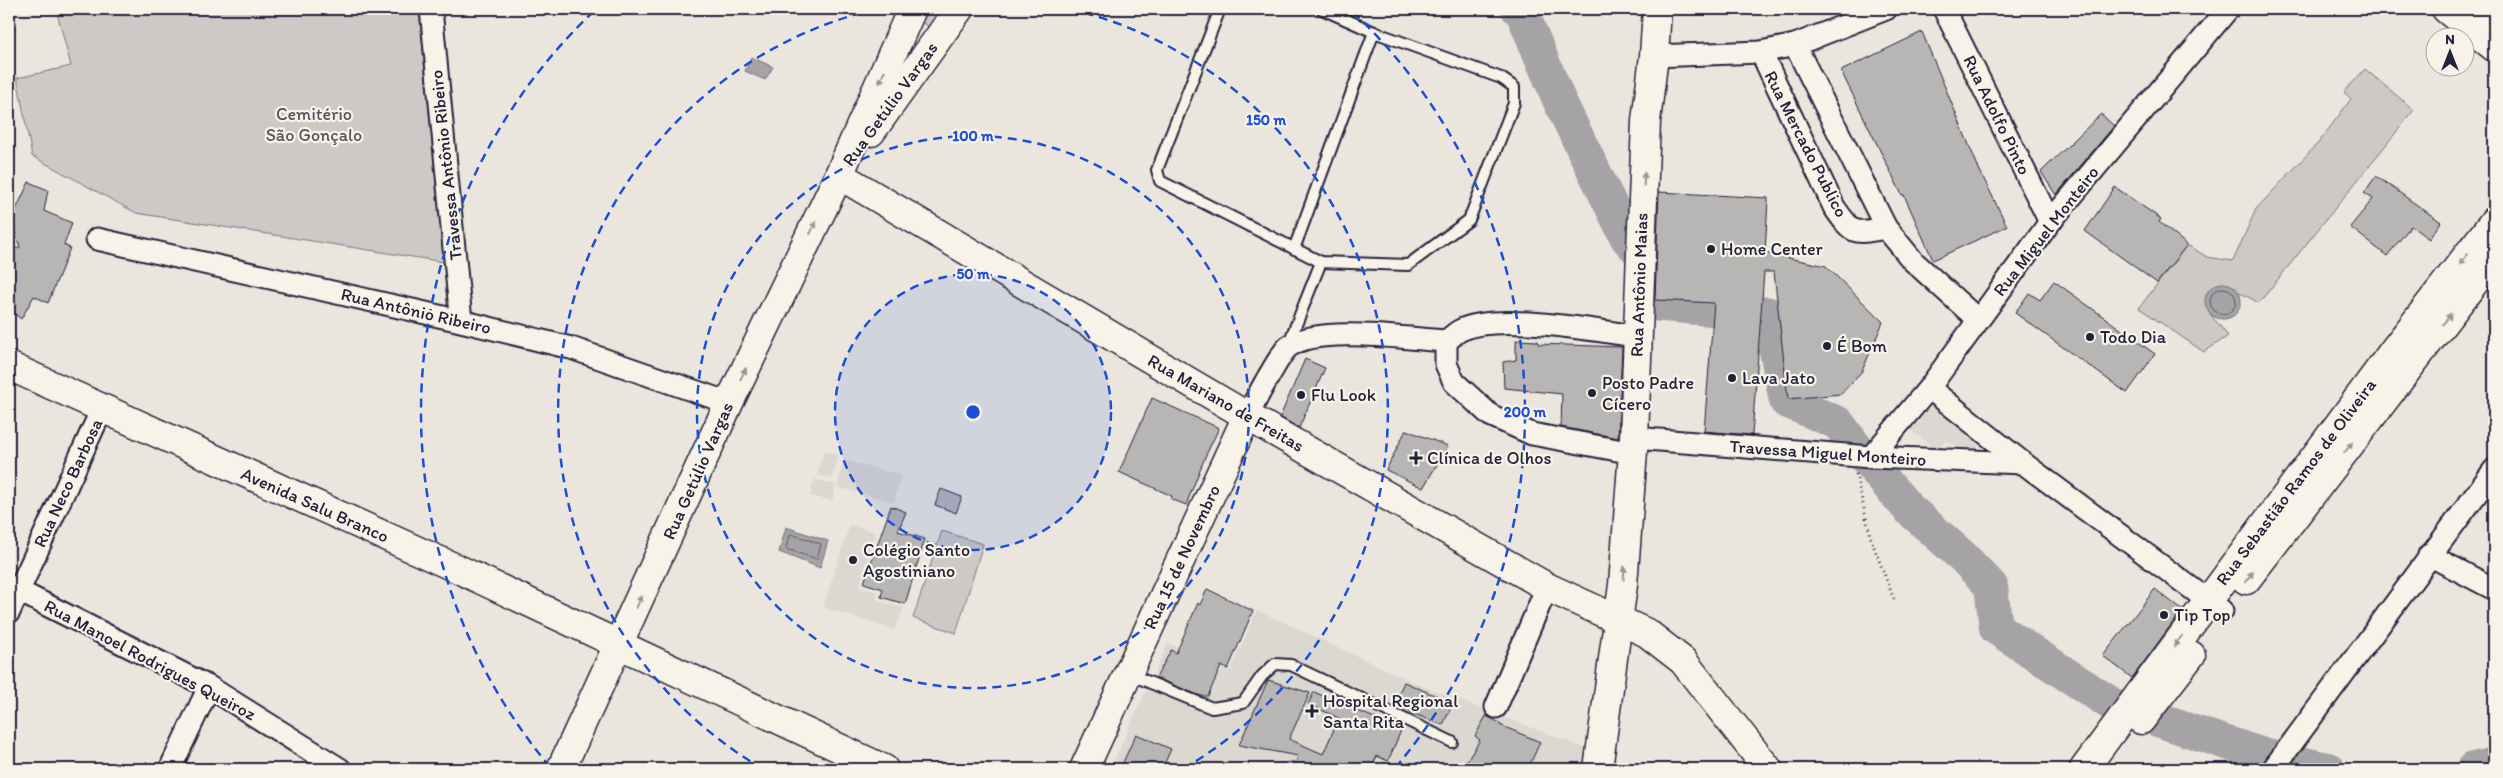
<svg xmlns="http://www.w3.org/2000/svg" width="2503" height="778" font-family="Itim,sans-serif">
	<rect width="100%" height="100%" fill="#eae6de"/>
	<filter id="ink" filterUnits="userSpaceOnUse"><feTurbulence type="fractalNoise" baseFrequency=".02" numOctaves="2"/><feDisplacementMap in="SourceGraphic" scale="10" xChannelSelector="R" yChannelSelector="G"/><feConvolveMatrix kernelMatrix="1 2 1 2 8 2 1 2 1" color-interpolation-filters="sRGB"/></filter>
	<g filter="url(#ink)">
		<g fill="#dbd8d2">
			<path d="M1932,405L1982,442L1971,457L1947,440L1935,449L1910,430Z"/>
			<path d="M824,451L839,455L832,479L817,475Z"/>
			<path d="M844,460L901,475L894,502L837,487Z"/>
			<path d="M814,479L836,485L832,501L810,496Z"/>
			<path d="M850,524L877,533L859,587L877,592V600L904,608L894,630L823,607Z"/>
			<path d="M1257,610L1422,686L1588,749L1585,769H1110L1168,643L1230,671Z"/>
		</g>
		<g fill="#cdc9c6" stroke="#787680">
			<path d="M56,9H419L444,262L136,213L32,156L17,78L71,66Z"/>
			<path d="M926,9H950L937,32L920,21Z"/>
			<path d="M2365,69L2414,110L2259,303L2222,283L2210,314L2228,336L2204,352L2139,308L2187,245L2207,257L2233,261L2256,209L2319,142L2351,99L2344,92Z"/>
			<path d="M942,531L983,544L956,633L913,618Z"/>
		</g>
		<g fill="#a6a3a6" stroke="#716f7b">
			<path d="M751,57L773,67L765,80L745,71Z"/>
			<circle cx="2223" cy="301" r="18"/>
			<path d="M786,527L828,541L820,568L779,552Z"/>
		</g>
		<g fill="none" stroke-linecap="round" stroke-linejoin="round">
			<g stroke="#575666" stroke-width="1">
				<circle cx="2223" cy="301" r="13"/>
				<path d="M791,534L821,544L817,559L786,549Z"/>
			</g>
			<g stroke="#a6a3a6" stroke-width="34">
				<path d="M1518,9L1522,12L1560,102L1627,238L1648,261L1652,304L1769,314L1786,401L1838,423L1858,450L1908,508L1963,557L1991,586L1996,628L2113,705L2263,755L2328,769"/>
				<path d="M2473,769L2494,764"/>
			</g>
		</g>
		<g fill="#b8b6b5" stroke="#22223b">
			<path d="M1922,32L1979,169L2007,226L1933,260L1904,195H1902L1841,71Z"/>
			<path d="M2101,114L2114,126L2056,195L2041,172Z"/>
			<path d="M2376,176L2441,222L2429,239L2411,226L2387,256L2350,227L2373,199L2364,193Z"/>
			<path d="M29,182L48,190L44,211L72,223L64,245L70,248L48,303L34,296L21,319L9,309V251L20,247L11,220Z"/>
			<path d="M2115,187L2161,219L2159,222L2187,245L2157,283L2085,231Z"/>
			<path d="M1659,192L1768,198L1765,253L1826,266L1883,322L1862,371L1841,394L1788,399L1774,272H1764L1752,435L1704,431L1714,303L1655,300Z"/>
			<path d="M2054,281L2155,354L2127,393L2015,313L2029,293L2040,300Z"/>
			<path d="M1516,340L1538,341V344L1622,347L1618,438L1561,427L1562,394L1504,388L1503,362L1516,360Z"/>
			<path d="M1305,359L1325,368L1299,428L1280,417Z"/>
			<path d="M1152,398L1219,428L1205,457L1186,505L1171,499L1172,496L1119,472Z"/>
			<path d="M1406,430L1448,446L1423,488L1386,470Z"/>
			<path d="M941,489L962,497L956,513L935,505Z"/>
			<path d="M891,506L906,512L898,531L925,539L905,604L881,597L883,589L864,583Z"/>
			<path d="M1207,589L1253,611L1228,669L1221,666L1208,696H1201L1156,678L1171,650L1176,653L1198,603L1200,605Z"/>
			<path d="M2155,589L2182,610L2132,678L2103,656Z"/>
			<path d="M1268,680L1310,693L1289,739L1323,754L1339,718L1308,704L1314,692L1386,723L1388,719L1403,726L1388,761L1377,756L1371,769H1293L1298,756L1239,745Z"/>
			<path d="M1404,682L1453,703L1443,725L1393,706Z"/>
			<path d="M1486,716L1500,723V725L1540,742L1528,769H1477L1466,763L1480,740L1475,736Z"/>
			<path d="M1136,734L1171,749L1162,769H1120Z"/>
		</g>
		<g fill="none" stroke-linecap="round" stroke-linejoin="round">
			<defs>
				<g id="lane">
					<path d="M1220,9L1157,170L1160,181L1321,262L1408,265L1469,220L1514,103V87L1501,78L1374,32L1322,9"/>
					<path d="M1294,249L1374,32"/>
					<path d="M1288,345L1321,262"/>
					<path d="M1129,674L1212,708L1243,703L1262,676L1275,664L1291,665L1452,742"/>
				</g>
				<g id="street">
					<path d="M431,9L461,321"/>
					<path d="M1944,9L2050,222"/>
					<path d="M1795,45L1886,228"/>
					<path d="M1761,52L1834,207C1854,235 1852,234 1886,228L1913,261L1977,319"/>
					<path d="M1654,56L1761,52L1795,45L1886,9"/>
					<path d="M97,239L461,321L571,348L729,403"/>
					<path d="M1446,341V364L1454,382L1490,415L1532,434L1633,453"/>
					<path d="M1929,388L2023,463L2222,611"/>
					<path d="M1247,416C1254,403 1279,355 1288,347C1316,325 1410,339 1446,341C1451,338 1456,332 1461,330C1496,312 1596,331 1637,336"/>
					<path d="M1634,438L1871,457L2023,463"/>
					<path d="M1871,457L1929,388L2050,222L2228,9"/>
					<path d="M2429,555L2494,589"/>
					<path d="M9,586L209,687L340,769"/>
					<path d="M9,612L102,409"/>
					<path d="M1496,707L1547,587"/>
					<path d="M170,769L209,687"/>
					<path d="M2273,769L2494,470"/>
				</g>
				<g id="secondary">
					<path d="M2446,9L2494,47"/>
					<path d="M2478,9L2494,22"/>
					<path d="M871,132L959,9"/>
					<path d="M839,175L1247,416L1547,587L1647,633L1683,661L1768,769"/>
					<path d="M9,366L458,569L884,769"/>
					<path d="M2246,580L2494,257"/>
					<path d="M2141,720L2191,655"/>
					<path d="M561,769L729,403L839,175L912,9"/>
					<path d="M1084,769L1247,416"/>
					<path d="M1598,769L1623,585L1634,438L1646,121L1654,56L1657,9"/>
					<path d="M2084,769L2393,351L2494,221"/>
				</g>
			</defs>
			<use href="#lane" stroke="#22223b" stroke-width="14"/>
			<use href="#street" stroke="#22223b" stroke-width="25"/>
			<use href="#secondary" stroke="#22223b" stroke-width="31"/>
			<path stroke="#22223b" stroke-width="3" stroke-dasharray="1 4" stroke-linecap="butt" d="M1856,474L1871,539L1895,602"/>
			<use href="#lane" stroke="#f7f3e8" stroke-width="10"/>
			<use href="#street" stroke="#f7f3e8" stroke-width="21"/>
			<use href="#secondary" stroke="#f7f3e8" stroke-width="28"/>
		</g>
		<defs><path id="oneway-solid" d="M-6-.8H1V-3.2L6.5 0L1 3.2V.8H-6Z" transform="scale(1.25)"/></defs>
		<g fill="#97959a">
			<use href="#oneway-solid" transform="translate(882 77) rotate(114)"/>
			<use href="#oneway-solid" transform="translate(1644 179) rotate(-87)"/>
			<use href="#oneway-solid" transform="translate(813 228) rotate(-64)"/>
			<use href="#oneway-solid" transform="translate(2464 259) rotate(128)"/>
			<use href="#oneway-solid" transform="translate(2447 319) rotate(-52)"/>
			<use href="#oneway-solid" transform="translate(743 374) rotate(-64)"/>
			<use href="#oneway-solid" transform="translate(2348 448) rotate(-52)"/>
			<use href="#oneway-solid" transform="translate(1624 573) rotate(-86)"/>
			<use href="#oneway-solid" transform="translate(2249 577) rotate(-52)"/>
			<use href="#oneway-solid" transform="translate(639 602) rotate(-66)"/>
			<use href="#oneway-solid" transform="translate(2178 641) rotate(127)"/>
		</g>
	</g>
	<circle cx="973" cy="412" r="138" fill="#1d4ed8" fill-opacity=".12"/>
	<g fill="none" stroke="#1d4ed8" stroke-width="2.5" stroke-dasharray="9 6">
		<circle cx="973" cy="412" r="138"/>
		<circle cx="973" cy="412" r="276"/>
		<path d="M763 769A414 414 0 0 1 876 9M1070 9A414 414 0 0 1 1183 769"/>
		<path d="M550 767A552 552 0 0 1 593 12M1353 12A552 552 0 0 1 1396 767"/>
	</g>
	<g fill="#22223b" stroke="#f7f3e8" stroke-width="2">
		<circle cx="1711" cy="249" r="5"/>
		<circle cx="2090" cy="337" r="5"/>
		<circle cx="1827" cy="346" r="5"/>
		<circle cx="1732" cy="378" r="5"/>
		<circle cx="1592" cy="393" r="5"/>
		<circle cx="1301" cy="395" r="5"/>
		<path d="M1413.5 450.5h5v5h5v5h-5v5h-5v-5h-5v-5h5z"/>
		<circle cx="853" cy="560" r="5"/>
		<circle cx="2164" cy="615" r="5"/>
		<path d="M1309.5 703.5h5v5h5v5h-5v5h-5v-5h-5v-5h5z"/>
	</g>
	<g text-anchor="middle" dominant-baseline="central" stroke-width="4.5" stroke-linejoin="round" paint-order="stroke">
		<g font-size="18" fill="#22223b" stroke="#f7f3e8">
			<text transform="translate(890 104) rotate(-54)">Rua Getúlio Vargas</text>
			<text transform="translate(1997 115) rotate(64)">Rua Adolfo Pinto</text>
			<text transform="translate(1806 144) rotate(63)">Rua Mercado Publico</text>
			<text transform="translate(446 165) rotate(-96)">Travessa Antônio Ribeiro</text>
			<text transform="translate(2046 231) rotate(-52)">Rua Miguel Monteiro</text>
			<text transform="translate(1639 285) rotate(-88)">Rua Antônio Maias</text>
			<text transform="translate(416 311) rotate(13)">Rua Antônio Ribeiro</text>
			<text transform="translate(1226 403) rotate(30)">Rua Mariano de Freitas</text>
			<text transform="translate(1828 453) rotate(4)">Travessa Miguel Monteiro</text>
			<text transform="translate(698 471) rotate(-66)">Rua Getúlio Vargas</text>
			<text transform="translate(2296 482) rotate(-53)">Rua Sebastião Ramos de Oliveira</text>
			<text transform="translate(68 483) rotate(-65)">Rua Neco Barbosa</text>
			<text transform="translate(315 505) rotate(24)">Avenida Salu Branco</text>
			<text transform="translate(1182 557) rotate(-65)">Rua 15 de Novembro</text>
			<text transform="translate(150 660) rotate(28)">Rua Manoel Rodrigues Queiroz</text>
		</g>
		<g font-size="18" fill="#555465" stroke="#f7f3e8">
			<text x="314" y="114">Cemitério<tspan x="314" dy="21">São Gonçalo</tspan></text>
		</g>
		<g font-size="18" fill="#22223b" stroke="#f7f3e8" text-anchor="start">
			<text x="1721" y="249">Home Center</text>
			<text x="2100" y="337">Todo Dia</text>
			<text x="1837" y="346">É Bom</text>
			<text x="1742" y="378">Lava Jato</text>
			<text x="1602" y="383">Posto Padre<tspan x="1602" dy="21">Cícero</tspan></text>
			<text x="1311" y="395">Flu Look</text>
			<text x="1427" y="458">Clínica de Olhos</text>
			<text x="863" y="550">Colégio Santo<tspan x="863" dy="21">Agostiniano</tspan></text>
			<text x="2174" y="615">Tip Top</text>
			<text x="1323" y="701">Hospital Regional<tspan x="1323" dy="21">Santa Rita</tspan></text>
		</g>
	</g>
	<circle cx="973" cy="412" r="8" fill="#1d4ed8" stroke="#f7f3e8" stroke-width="2.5"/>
	<g font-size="15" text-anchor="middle" font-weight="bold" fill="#1d4ed8" stroke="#f7f3e8" stroke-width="4.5" stroke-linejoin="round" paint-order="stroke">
		<text x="1266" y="125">150 m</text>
		<text x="973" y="141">100 m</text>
		<text x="973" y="279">50 m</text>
		<text x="1525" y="417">200 m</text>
	</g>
	<rect width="2503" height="778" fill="none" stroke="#f7f3e8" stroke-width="30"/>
	<rect x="15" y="15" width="2473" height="748" fill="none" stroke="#22223b" stroke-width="2" filter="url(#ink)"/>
	<g transform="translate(2450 52)"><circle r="24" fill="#f7f3e8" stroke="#a29fa3"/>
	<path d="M0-4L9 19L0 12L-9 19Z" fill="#22223b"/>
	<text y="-8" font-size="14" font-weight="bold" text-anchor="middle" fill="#22223b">N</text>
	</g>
</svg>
